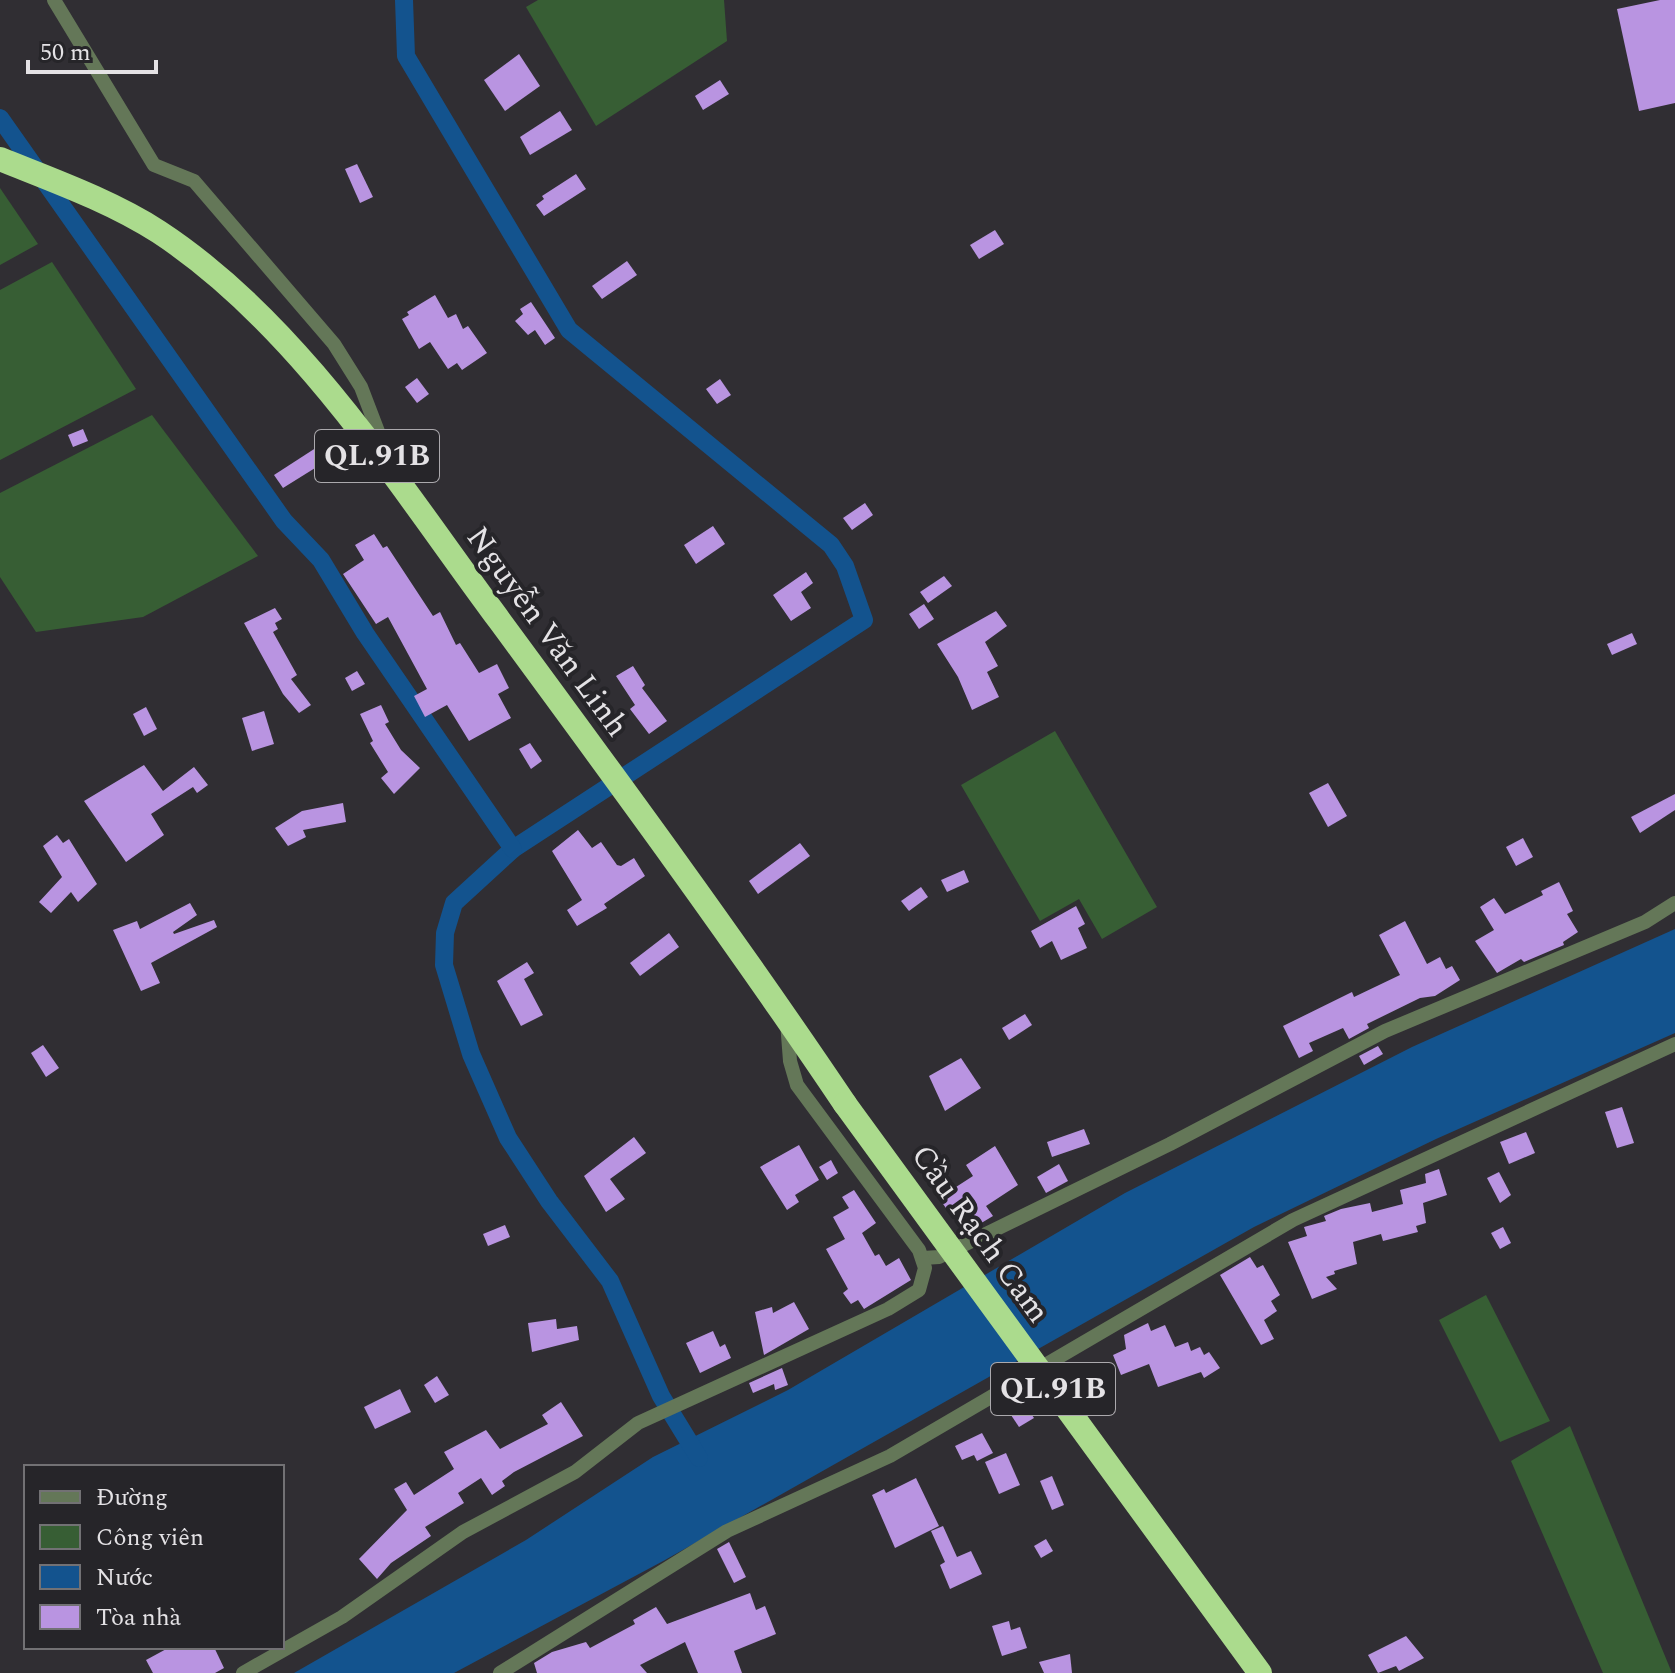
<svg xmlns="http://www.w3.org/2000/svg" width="1675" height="1673" font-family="Spectral,serif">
	<rect width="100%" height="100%" fill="#302e33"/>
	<g fill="#375e34">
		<path d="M538,0H724L727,41L596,126L526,7Z"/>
		<path d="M0,188L38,244L0,265Z"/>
		<path d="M52,262L136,389L0,460V290Z"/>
		<path d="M152,415L258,556L143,617L36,632L0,577V493Z"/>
		<path d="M1055,731L1157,907L1102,939L1079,899L1040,921L961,785Z"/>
		<path d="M1486,1295L1550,1421L1500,1442L1439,1320Z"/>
		<path d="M1570,1426L1672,1673H1603L1511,1461Z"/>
	</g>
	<path fill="#13538e" d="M1675,929V1033L1436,1139L1254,1227L665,1560L454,1673H294L526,1540L653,1457L788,1390L1125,1193L1412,1047Z"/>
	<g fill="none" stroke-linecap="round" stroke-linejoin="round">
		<g stroke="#13538e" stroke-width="18">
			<path d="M404,0L406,56L569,330L831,545L845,566L864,620L513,849L454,903L445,933L444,965L471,1054L508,1138L549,1201L610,1281L661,1396L699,1458"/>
			<path d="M0,118L284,521L321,560L365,633L513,849"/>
		</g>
	</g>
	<g fill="#b994e1">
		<path d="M1660,0H1675V103L1639,111L1617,9Z"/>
		<path d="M519,54L540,86L505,111L484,80Z"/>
		<path d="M720,80L729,94L703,110L695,96Z"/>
		<path d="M560,111L572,130L530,155L520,137Z"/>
		<path d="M357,164L373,197L360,203L345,169Z"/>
		<path d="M576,174L586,189L544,216L536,205L544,199L542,196Z"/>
		<path d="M995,230L1004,244L979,259L970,245Z"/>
		<path d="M627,261L637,275L602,299L592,286Z"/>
		<path d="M435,295L448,318L456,314L463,329L468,326L487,353L462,370L457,363L448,369L430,342L419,349L402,319L409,315L407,312Z"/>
		<path d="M531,302L555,338L545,345L535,330L528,335L515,321L523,314L520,309Z"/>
		<path d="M417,378L429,394L417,403L405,387Z"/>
		<path d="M720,379L731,395L717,404L706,389Z"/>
		<path d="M83,429L88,441L73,447L68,435Z"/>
		<path d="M342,431L352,445L283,488L274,475Z"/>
		<path d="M865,503L873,515L852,530L843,518Z"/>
		<path d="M713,526L725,544L696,564L684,545Z"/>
		<path d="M374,534L383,548L387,546L433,616L440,612L456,645L460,643L479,673L497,664L509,688L498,694L511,718L469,741L447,705L425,717L414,696L427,689L388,617L376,624L343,574L364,560L355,545Z"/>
		<path d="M806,572L813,583L801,592L811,608L791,621L773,595Z"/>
		<path d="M944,576L952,586L928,603L920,592Z"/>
		<path d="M924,604L934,619L919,629L909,614Z"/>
		<path d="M275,608L282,619L275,623L278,629L273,632L297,675L291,679L311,705L299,713L283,694L244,623Z"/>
		<path d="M996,611L1007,626L985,642L998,666L987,672L999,697L972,710L958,677L937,644Z"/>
		<path d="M1632,633L1637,644L1612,655L1607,644Z"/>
		<path d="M633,666L645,685L642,688L667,721L649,734L630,709L635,705L616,676Z"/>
		<path d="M357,671L365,684L352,691L345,678Z"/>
		<path d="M381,705L389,722L385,724L401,750L420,768L394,794L381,778L388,772L370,743L373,741L360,714Z"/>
		<path d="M146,707L157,729L144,736L133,714Z"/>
		<path d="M264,711L274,744L252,751L242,718Z"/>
		<path d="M530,743L542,761L531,769L519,749Z"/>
		<path d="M144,765L163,791L194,767L208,785L197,793L193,787L151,814L164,835L126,862L84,801Z"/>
		<path d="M1328,783L1347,816L1328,827L1309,793Z"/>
		<path d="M1675,794V810L1640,833L1631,817Z"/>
		<path d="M343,803L346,822L303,830L306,837L288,846L275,828L302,811Z"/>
		<path d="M578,830L592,848L601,842L617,865L621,866L634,858L645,876L604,904L607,908L577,926L567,910L582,900L552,851Z"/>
		<path d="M57,835L63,843L69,839L97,884L78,902L71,892L51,913L39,902L62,877L43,846Z"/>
		<path d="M1523,838L1533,857L1516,866L1506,847Z"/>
		<path d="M800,843L810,856L758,894L749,881Z"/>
		<path d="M964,870L969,882L947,892L941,880Z"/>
		<path d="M1559,882L1573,911L1567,914L1578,932L1563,942L1564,945L1524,962L1521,959L1497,973L1475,941L1494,930L1480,907L1494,898L1505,914L1543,895L1541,891Z"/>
		<path d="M921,887L928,897L909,911L901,901Z"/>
		<path d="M190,903L197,915L173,932L174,934L214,920L217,927L151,963L160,983L141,991L113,930L137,921L140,929Z"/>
		<path d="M1076,906L1085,924L1078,928L1087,948L1061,960L1052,941L1040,948L1031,931Z"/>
		<path d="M1405,921L1427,964L1440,957L1446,969L1452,966L1460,980L1435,996L1420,998L1367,1024L1369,1028L1349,1039L1343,1028L1309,1043L1313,1051L1299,1058L1283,1026L1352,992L1354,997L1400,975L1379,935Z"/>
		<path d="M669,933L679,947L640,976L630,963Z"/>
		<path d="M527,962L534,973L524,979L543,1015L521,1026L497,981Z"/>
		<path d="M1025,1014L1032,1025L1009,1040L1002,1028Z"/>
		<path d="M43,1045L59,1068L46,1077L31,1053Z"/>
		<path d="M1378,1046L1383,1054L1364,1065L1359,1056Z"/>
		<path d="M961,1058L981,1088L945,1111L929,1076Z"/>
		<path d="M1622,1107L1634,1143L1617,1148L1605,1112Z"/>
		<path d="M1084,1129L1090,1144L1052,1157L1047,1142Z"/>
		<path d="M1526,1132L1535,1153L1509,1164L1500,1142Z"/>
		<path d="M634,1137L646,1153L610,1179L625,1199L606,1212L584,1176Z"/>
		<path d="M799,1145L819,1180L795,1195L799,1202L787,1210L760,1167Z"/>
		<path d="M995,1146L1018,1185L986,1206L993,1216L978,1225L967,1207L952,1217L939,1198L973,1176L966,1165Z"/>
		<path d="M831,1160L838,1173L827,1180L819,1167Z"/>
		<path d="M1059,1164L1068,1181L1046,1193L1037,1177Z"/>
		<path d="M1439,1169L1447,1195L1423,1203L1426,1223L1416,1226L1418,1232L1383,1241L1381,1234L1353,1242L1357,1264L1334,1271L1335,1274L1326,1277L1337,1289L1312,1299L1288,1242L1307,1236L1304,1227L1326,1221L1324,1216L1341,1209L1370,1203L1372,1212L1403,1204L1400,1190L1426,1183L1425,1174Z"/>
		<path d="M1499,1172L1511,1195L1500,1203L1487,1178Z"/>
		<path d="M854,1190L876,1223L862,1233L875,1256L879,1254L886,1266L899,1258L911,1280L864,1309L858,1300L851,1304L843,1293L848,1289L826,1249L845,1239L833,1217L849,1208L842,1197Z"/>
		<path d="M505,1225L510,1237L488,1246L483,1234Z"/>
		<path d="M1503,1227L1511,1243L1500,1249L1491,1233Z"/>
		<path d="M1250,1257L1257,1268L1263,1265L1280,1295L1271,1301L1277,1311L1264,1320L1274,1339L1261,1345L1220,1275Z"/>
		<path d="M794,1302L809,1329L764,1355L755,1312L772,1307L773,1313Z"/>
		<path d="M556,1319L557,1329L577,1326L579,1340L532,1352L528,1323Z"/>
		<path d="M1148,1323L1151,1331L1165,1325L1175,1347L1188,1342L1191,1351L1200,1347L1204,1355L1209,1352L1220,1368L1204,1378L1201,1372L1158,1387L1149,1364L1121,1375L1113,1355L1126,1349L1124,1335Z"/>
		<path d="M713,1331L720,1347L725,1344L731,1358L700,1373L686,1343Z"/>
		<path d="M782,1368L788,1385L775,1390L774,1384L753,1393L749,1383Z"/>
		<path d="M437,1376L449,1395L435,1403L424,1385Z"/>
		<path d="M400,1389L411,1412L375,1429L364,1407Z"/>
		<path d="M1019,1396L1034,1418L1019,1427L1005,1406Z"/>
		<path d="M561,1402L583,1436L514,1472L502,1481L505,1486L492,1495L481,1478L458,1493L464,1503L425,1527L431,1536L391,1563L377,1579L359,1559L407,1510L394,1489L406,1482L414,1495L454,1469L444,1452L486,1430L500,1449L548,1424L542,1415Z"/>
		<path d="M982,1433L993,1453L977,1461L974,1455L962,1460L955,1446Z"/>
		<path d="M1006,1453L1020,1485L999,1494L985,1462Z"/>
		<path d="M1052,1476L1064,1505L1052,1510L1040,1481Z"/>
		<path d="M916,1478L939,1526L895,1548L872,1495L884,1489L886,1493Z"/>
		<path d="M943,1526L957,1557L971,1551L982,1574L950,1589L940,1565L945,1562L931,1531Z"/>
		<path d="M1046,1539L1053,1551L1041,1558L1034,1546Z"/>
		<path d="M729,1542L746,1577L734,1583L717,1549Z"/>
		<path d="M750,1593L756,1610L765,1606L776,1634L734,1651L742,1673H698L685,1642L640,1665L647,1673H537L534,1663L552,1652L586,1642L590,1648L635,1624L633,1620L656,1607L667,1624Z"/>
		<path d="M1009,1621L1011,1630L1020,1627L1027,1648L1002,1656L992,1626Z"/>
		<path d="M1406,1636L1424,1658L1399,1671L1396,1666L1378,1673L1368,1655Z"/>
		<path d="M170,1647H214L224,1668L215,1673H153L146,1660Z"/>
		<path d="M1070,1654L1072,1673H1044L1039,1662Z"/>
	</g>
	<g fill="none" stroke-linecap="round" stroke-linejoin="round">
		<g stroke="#647758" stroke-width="14">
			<path d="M54,0L154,165L194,181L334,344L361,387L387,455"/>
			<path d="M923,1258L939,1257L1170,1144L1385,1031L1645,922L1675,903"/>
			<path d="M243,1673L342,1617L463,1532L575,1472L638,1423L888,1309L919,1290L925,1268L919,1250L797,1085L790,1061L787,1022"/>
			<path d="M500,1673L727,1531L890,1456L1293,1220L1675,1044"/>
		</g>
		<path stroke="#abdb8d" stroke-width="24" d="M0,159C52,180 111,201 159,232C296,322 395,479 491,609C611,772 732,936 845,1104"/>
		<path stroke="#abdb8d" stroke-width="24" d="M845,1104L1260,1673"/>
	</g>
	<g text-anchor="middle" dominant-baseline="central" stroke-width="8" stroke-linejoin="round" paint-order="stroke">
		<g fill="#262529" stroke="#aba9ad" stroke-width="2">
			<rect x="315" y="430" width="124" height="52" rx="6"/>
			<rect x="991" y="1363" width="124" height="52" rx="6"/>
		</g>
		<g font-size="30" font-weight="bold" fill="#e4e2e5">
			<text x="377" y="456">QL.91B</text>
			<text x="1053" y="1389">QL.91B</text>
		</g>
		<g font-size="32" fill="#e4e2e5" stroke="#262529">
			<text transform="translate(547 632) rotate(54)">Nguyễn Văn Linh</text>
			<text transform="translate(980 1234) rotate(54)">Cầu Rạch Cam</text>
		</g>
	</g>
	<rect x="24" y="1465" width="260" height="184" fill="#262529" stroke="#727174" stroke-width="2"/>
	<rect x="40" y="1491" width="40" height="12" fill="#647758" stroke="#727174" stroke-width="2"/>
	<text x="96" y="1505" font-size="24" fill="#e4e2e5">Đường</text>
	<rect x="40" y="1525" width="40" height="24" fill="#375e34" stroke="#727174" stroke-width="2"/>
	<text x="96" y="1545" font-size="24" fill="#e4e2e5">Công viên</text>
	<rect x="40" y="1565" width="40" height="24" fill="#13538e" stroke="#727174" stroke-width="2"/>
	<text x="96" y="1585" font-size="24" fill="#e4e2e5">Nước</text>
	<rect x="40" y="1605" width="40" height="24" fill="#b994e1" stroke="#727174" stroke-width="2"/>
	<text x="96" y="1625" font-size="24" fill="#e4e2e5">Tòa nhà</text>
	<path d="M28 60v12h128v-12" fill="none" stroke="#e4e2e5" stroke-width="4"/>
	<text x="40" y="60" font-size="24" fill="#e4e2e5" stroke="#262529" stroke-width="6" paint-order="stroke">50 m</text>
</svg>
